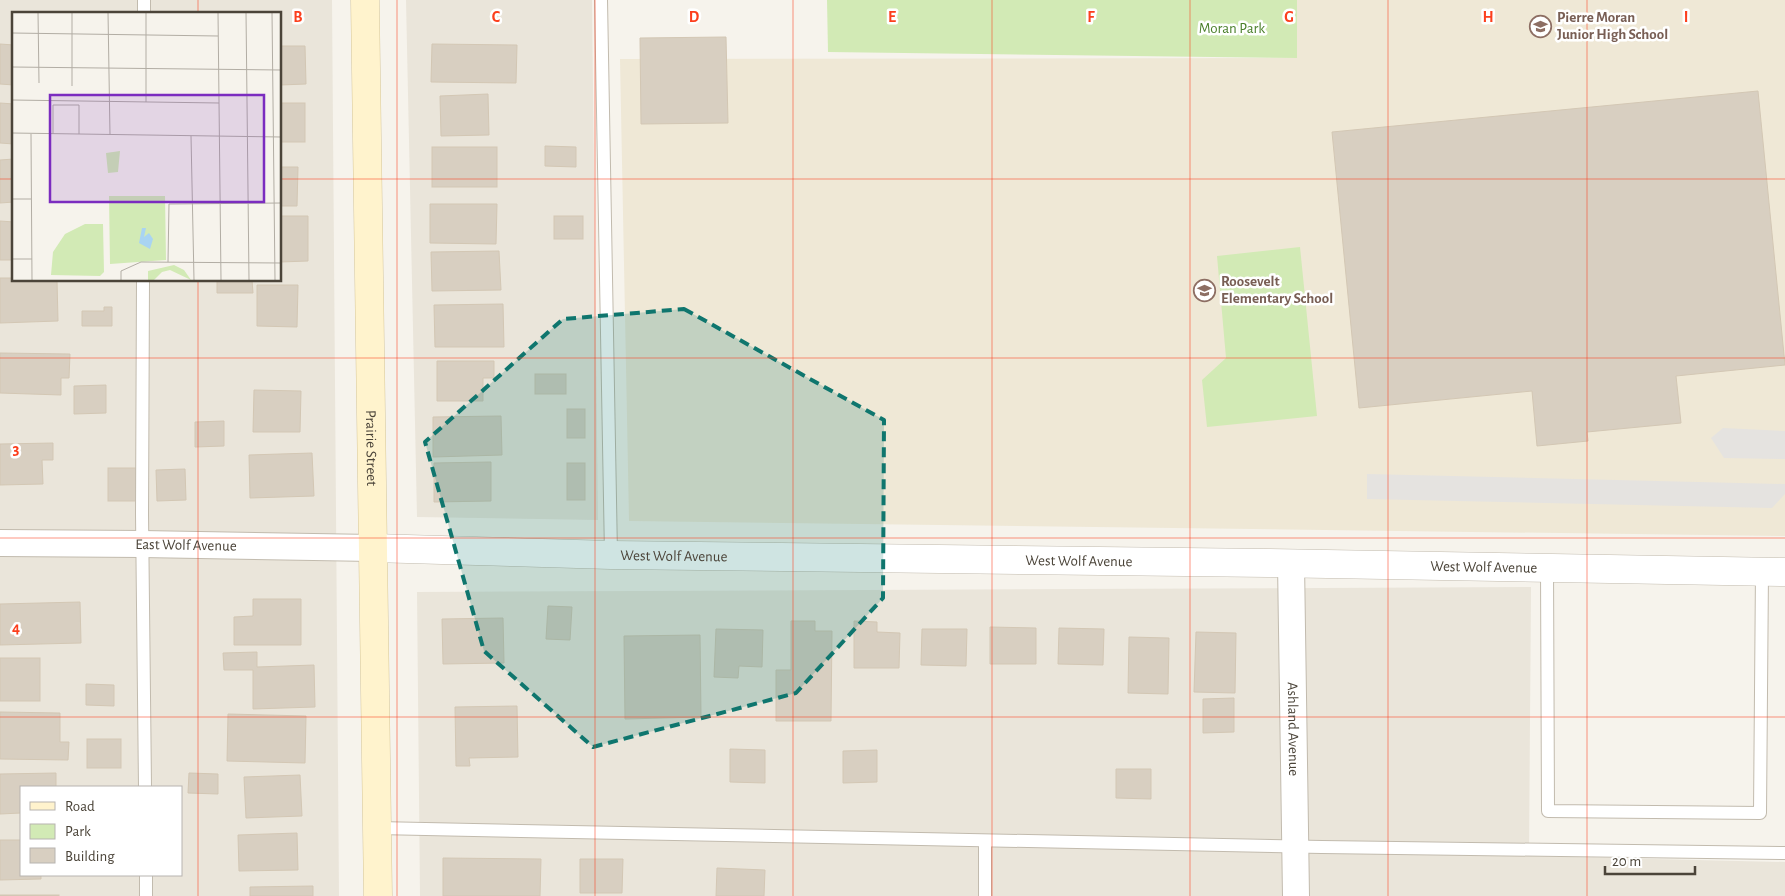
<svg xmlns="http://www.w3.org/2000/svg" width="1785" height="896" font-family="'Alegreya Sans',sans-serif">
	<rect width="100%" height="100%" fill="#f6f3ec"/>
	<g fill="#eae5da" fill-rule="evenodd">
		<path d="M0,0H332L339,896H0ZM14,14H280V280H14ZM21,787H181V875H21Z"/>
		<path d="M406,0H592L598,520L417,517Z"/>
		<path d="M1531,587L1529,856L1785,862V896H420L417,592Z"/>
	</g>
	<path fill="#efe8d6" d="M1297,0H1785V536L629,521L620,59L1297,58Z"/>
	<g fill="#d2eab5">
		<path d="M827,0H1297V58L828,52Z"/>
		<path d="M1300,247L1317,416L1207,427L1202,380L1226,358L1217,256Z"/>
	</g>
	<g fill="#e5e3e0">
		<path d="M1723,428L1785,431V459L1724,458L1711,438Z"/>
		<path d="M1367,474L1785,484V494L1772,508L1367,499Z"/>
	</g>
	<g fill="#d8cfc1" stroke="#d3c7b4">
		<path d="M726,37L728,123L641,124L640,38Z"/>
		<path d="M0,44L14,45V85L0,84Z"/>
		<path d="M432,44L517,45L516,83L431,82Z"/>
		<path d="M280,46H305L306,84L280,85Z"/>
		<path d="M1758,91L1785,365L1676,376L1681,423L1587,432L1588,441L1537,446L1532,391L1359,408L1332,132Z"/>
		<path d="M488,94L489,135L441,136L440,96Z"/>
		<path d="M0,103L14,104V144L0,143Z"/>
		<rect x="280" y="103" width="25" height="39"/>
		<path d="M545,146L576,147V167L545,166Z"/>
		<rect x="432" y="147" width="65" height="40"/>
		<path d="M14,159V202L0,203V160Z"/>
		<path d="M280,167H298L297,206H280Z"/>
		<path d="M430,204H497L496,244L430,243Z"/>
		<path d="M280,216H308V261L280,262Z"/>
		<rect x="554" y="216" width="29" height="23"/>
		<path d="M0,221L14,222V260H0Z"/>
		<path d="M499,251L501,290L432,291L431,252Z"/>
		<path d="M0,278H14V280H57L58,321L0,323Z"/>
		<path d="M217,280H252L253,293H217Z"/>
		<path d="M257,285H298L297,327L257,326Z"/>
		<path d="M503,304L504,347H435L434,305Z"/>
		<path d="M104,307H112V326H82V311H104Z"/>
		<path d="M0,353L70,354L69,378H61V395L0,393Z"/>
		<path d="M437,361H494V378H483V401H437Z"/>
		<rect x="535" y="374" width="31" height="20"/>
		<path d="M106,385V413L74,414V386Z"/>
		<path d="M254,390L301,391L300,432H253Z"/>
		<rect x="567" y="409" width="18" height="29"/>
		<path d="M501,416L502,455L433,457V417Z"/>
		<path d="M224,421V446L195,447V422Z"/>
		<path d="M53,443V460H42L43,484L0,485V444Z"/>
		<path d="M312,453L314,496L250,498L249,455Z"/>
		<path d="M491,462V501L434,502V463Z"/>
		<rect x="567" y="463" width="18" height="37"/>
		<rect x="108" y="468" width="28" height="33"/>
		<path d="M185,469L186,500L157,501L156,470Z"/>
		<path d="M253,599H301V645H234V617L253,616Z"/>
		<path d="M80,602L81,643L0,645V604Z"/>
		<path d="M548,606L572,607L570,640L546,639Z"/>
		<path d="M503,618L504,663L443,664L442,619Z"/>
		<path d="M791,621H815V631H832L831,721H776V670H791Z"/>
		<path d="M854,621L877,622V632L900,633L899,668H854Z"/>
		<path d="M990,627L1036,628V664H990Z"/>
		<path d="M1059,628L1104,629L1103,665L1058,664Z"/>
		<path d="M716,629L763,630L762,667L739,666L738,678L714,677Z"/>
		<path d="M922,629H967L966,666L921,665Z"/>
		<path d="M1196,632L1236,633L1235,693L1194,692Z"/>
		<path d="M700,635L701,717L625,719L624,636Z"/>
		<path d="M1129,637L1169,638L1168,694L1128,693Z"/>
		<path d="M257,652V667L314,665L315,707L253,709V670H224L223,653Z"/>
		<rect x="0" y="658" width="40" height="43"/>
		<path d="M86,684L114,685V706L86,705Z"/>
		<path d="M1234,698V732L1203,733V699Z"/>
		<path d="M517,706L518,757L469,758L470,766H456L455,707Z"/>
		<path d="M0,712L60,713V742H69L68,760L0,759Z"/>
		<path d="M228,714L306,716L305,763L227,761Z"/>
		<rect x="87" y="739" width="34" height="29"/>
		<path d="M730,749L765,750V783L730,782Z"/>
		<path d="M877,750V782L843,783V751Z"/>
		<path d="M1116,769H1151V799L1116,798Z"/>
		<path d="M56,773V787H21V813L0,814V774Z"/>
		<path d="M189,773L218,774V794L188,793Z"/>
		<path d="M300,775L302,816L246,818L244,777Z"/>
		<path d="M297,833L298,870L239,871L238,835Z"/>
		<path d="M0,840H21V875H41V879L0,880Z"/>
		<path d="M443,858L541,859L540,896H443Z"/>
		<path d="M580,859H623L622,893H580Z"/>
		<path d="M717,868L765,870L764,896H716Z"/>
		<path d="M313,886V896H250V887Z"/>
		<rect x="0" y="895" width="59" height="1"/>
	</g>
	<g fill="none" stroke-linecap="round" stroke-linejoin="round">
		<defs>
			<g id="service">
				<path d="M144,0V14"/>
				<path d="M601,0L611,555"/>
				<path d="M143,280L142,514L145,787"/>
				<path d="M1547,568L1548,811L1760,813L1762,571"/>
				<path d="M377,828L1322,847L1785,853"/>
				<path d="M985,841V896"/>
				<path d="M146,875V896"/>
			</g>
			<g id="minor">
				<path id="s1" d="M0,543L142,544L373,548"/>
				<path id="s2" d="M1291,563L1296,896"/>
			</g>
			<g id="tertiary">
				<path id="s3" d="M373,548L611,555L1268,563L1785,572"/>
			</g>
			<g id="secondary">
				<path id="s4" d="M365,0L378,896"/>
			</g>
		</defs>
		<use href="#service" stroke="#c2bbae" stroke-width="14"/>
		<use href="#minor" stroke="#c2bbae" stroke-width="28"/>
		<use href="#tertiary" stroke="#c2bbae" stroke-width="29"/>
		<use href="#secondary" stroke="#d6c79b" stroke-width="29"/>
		<use href="#service" stroke="#fff" stroke-width="12"/>
		<use href="#minor" stroke="#fff" stroke-width="26"/>
		<use href="#tertiary" stroke="#fff" stroke-width="28"/>
		<use href="#secondary" stroke="#fff3cd" stroke-width="28"/>
	</g>
	<path fill="#0f766e" fill-opacity="0.2" stroke="#0f766e" stroke-width="4" stroke-dasharray="10 6" stroke-linejoin="round" d="M684,309L884,420L883,598L796,693L593,747L484,651L425,442L563,319Z"/>
	<path fill="none" stroke="#fc3f1d" stroke-width="1" stroke-opacity="0.55" d="M198,0V14M397,0V896M595,0V896M793,0V896M992,0V896M1190,0V896M1388,0V896M1587,0V896M0,179H14M280,179H1785M198,280V896M0,358H1785M0,538H1785M0,717H1785"/>
	<defs>
		<symbol id="school-ring" viewBox="-11 -11 22 22"><circle r="9.5" fill="#fff" stroke="#8d6e63" stroke-width="1.5"/><path d="M0-5L7-2L0 1L-7-2ZM-4 1L0 2.5L4 1V4Q0 6-4 4Z" fill="#8d6e63"/></symbol>
	</defs>
	<g fill-rule="evenodd">
		<use href="#school-ring" x="1528" y="14" width="25" height="25"/>
		<use href="#school-ring" x="1192" y="278" width="25" height="25"/>
	</g>
	<g text-anchor="middle" dominant-baseline="central" stroke-width="5" stroke-linejoin="round" paint-order="stroke">
		<g font-size="15" font-weight="bold" fill="#785e54" stroke="#fff" text-anchor="start">
			<text x="1557" y="17">Pierre Moran<tspan x="1557" dy="17">Junior High School</tspan></text>
			<text x="1221" y="281">Roosevelt<tspan x="1221" dy="17">Elementary School</tspan></text>
		</g>
		<g font-size="15" fill="#4a7f2a" stroke="#fff">
			<text x="1232" y="28">Moran Park</text>
		</g>
		<g font-size="15" fill="#4b4439" stroke="#fff">
			<text stroke="none"><textPath href="#s4" startOffset="448">Prairie Street</textPath></text>
			<text stroke="none"><textPath href="#s1" startOffset="186">East Wolf Avenue</textPath></text>
			<text stroke="none"><textPath href="#s3" startOffset="301">West Wolf Avenue</textPath></text>
			<text stroke="none"><textPath href="#s3" startOffset="706">West Wolf Avenue</textPath></text>
			<text stroke="none"><textPath href="#s3" startOffset="1111">West Wolf Avenue</textPath></text>
			<text stroke="none"><textPath href="#s2" startOffset="166">Ashland Avenue</textPath></text>
		</g>
	</g>
	<g transform="translate(12 12)">
		<rect width="269" height="269" fill="#f6f3ec"/>
		<path d="M108,139L106,160L96,161L94,141ZM97,184H153L154,248L98,252ZM73,212H91L92,260L88,264L39,263L41,240L53,222ZM162,253L172,258L179,268L158,258L150,260L142,268H136V259Z" fill="#d2eab5"/>
		<path d="M130,216H134L132,225L137,221L141,227L138,237L127,231Z" fill="#a9d4f2"/>
		<path fill="none" stroke="#b2ada4" stroke-width="1" d="M26,0L27,71M96,0L98,123M134,0V90M206,0L209,268M234,0L237,268M260,0L263,268M0,21L206,24M0,55L269,58M60,74V0M0,88L207,91M0,121L269,125M19,122L20,268M41,122V93H67V122M179,124L182,268M0,187H19M0,247H20M156,250L157,192L269,191M109,268V259L129,250L269,251"/>
		<path fill="#7b2cbf" fill-opacity="0.15" stroke="#7b2cbf" stroke-width="2.5" d="M38,83H252V190H38Z"/>
		<rect width="269" height="269" fill="none" stroke="#4b4439" stroke-width="2.5"/>
	</g>
	<g font-size="16" text-anchor="middle" font-weight="bold" fill="#fc3f1d" stroke="#fff" stroke-width="5" stroke-linejoin="round" paint-order="stroke">
		<text x="298" y="22">B</text>
		<text x="496" y="22">C</text>
		<text x="694" y="22">D</text>
		<text x="892" y="22">E</text>
		<text x="1091" y="22">F</text>
		<text x="1289" y="22">G</text>
		<text x="1488" y="22">H</text>
		<text x="1686" y="22">I</text>
		<text x="16" y="454">3</text>
		<text x="16" y="633">4</text>
	</g>
	<rect x="20" y="786" width="162" height="90" fill="#ffffff" stroke="#b7b4b0"/>
	<rect x="30" y="802" width="25" height="8" fill="#fff3cd" stroke="#b7b4b0"/>
	<text x="65" y="811" font-size="15" fill="#4b4439">Road</text>
	<rect x="30" y="824" width="25" height="15" fill="#d2eab5" stroke="#b7b4b0"/>
	<text x="65" y="836" font-size="15" fill="#4b4439">Park</text>
	<rect x="30" y="848" width="25" height="15" fill="#d8cfc1" stroke="#b7b4b0"/>
	<text x="65" y="861" font-size="15" fill="#4b4439">Building</text>
	<path d="M1605 866v8h90v-8" fill="none" stroke="#4b4439" stroke-width="2.5"/>
	<text x="1612" y="866" font-size="15" fill="#4b4439" stroke="#ffffff" stroke-width="4" paint-order="stroke">20 m</text>
</svg>
